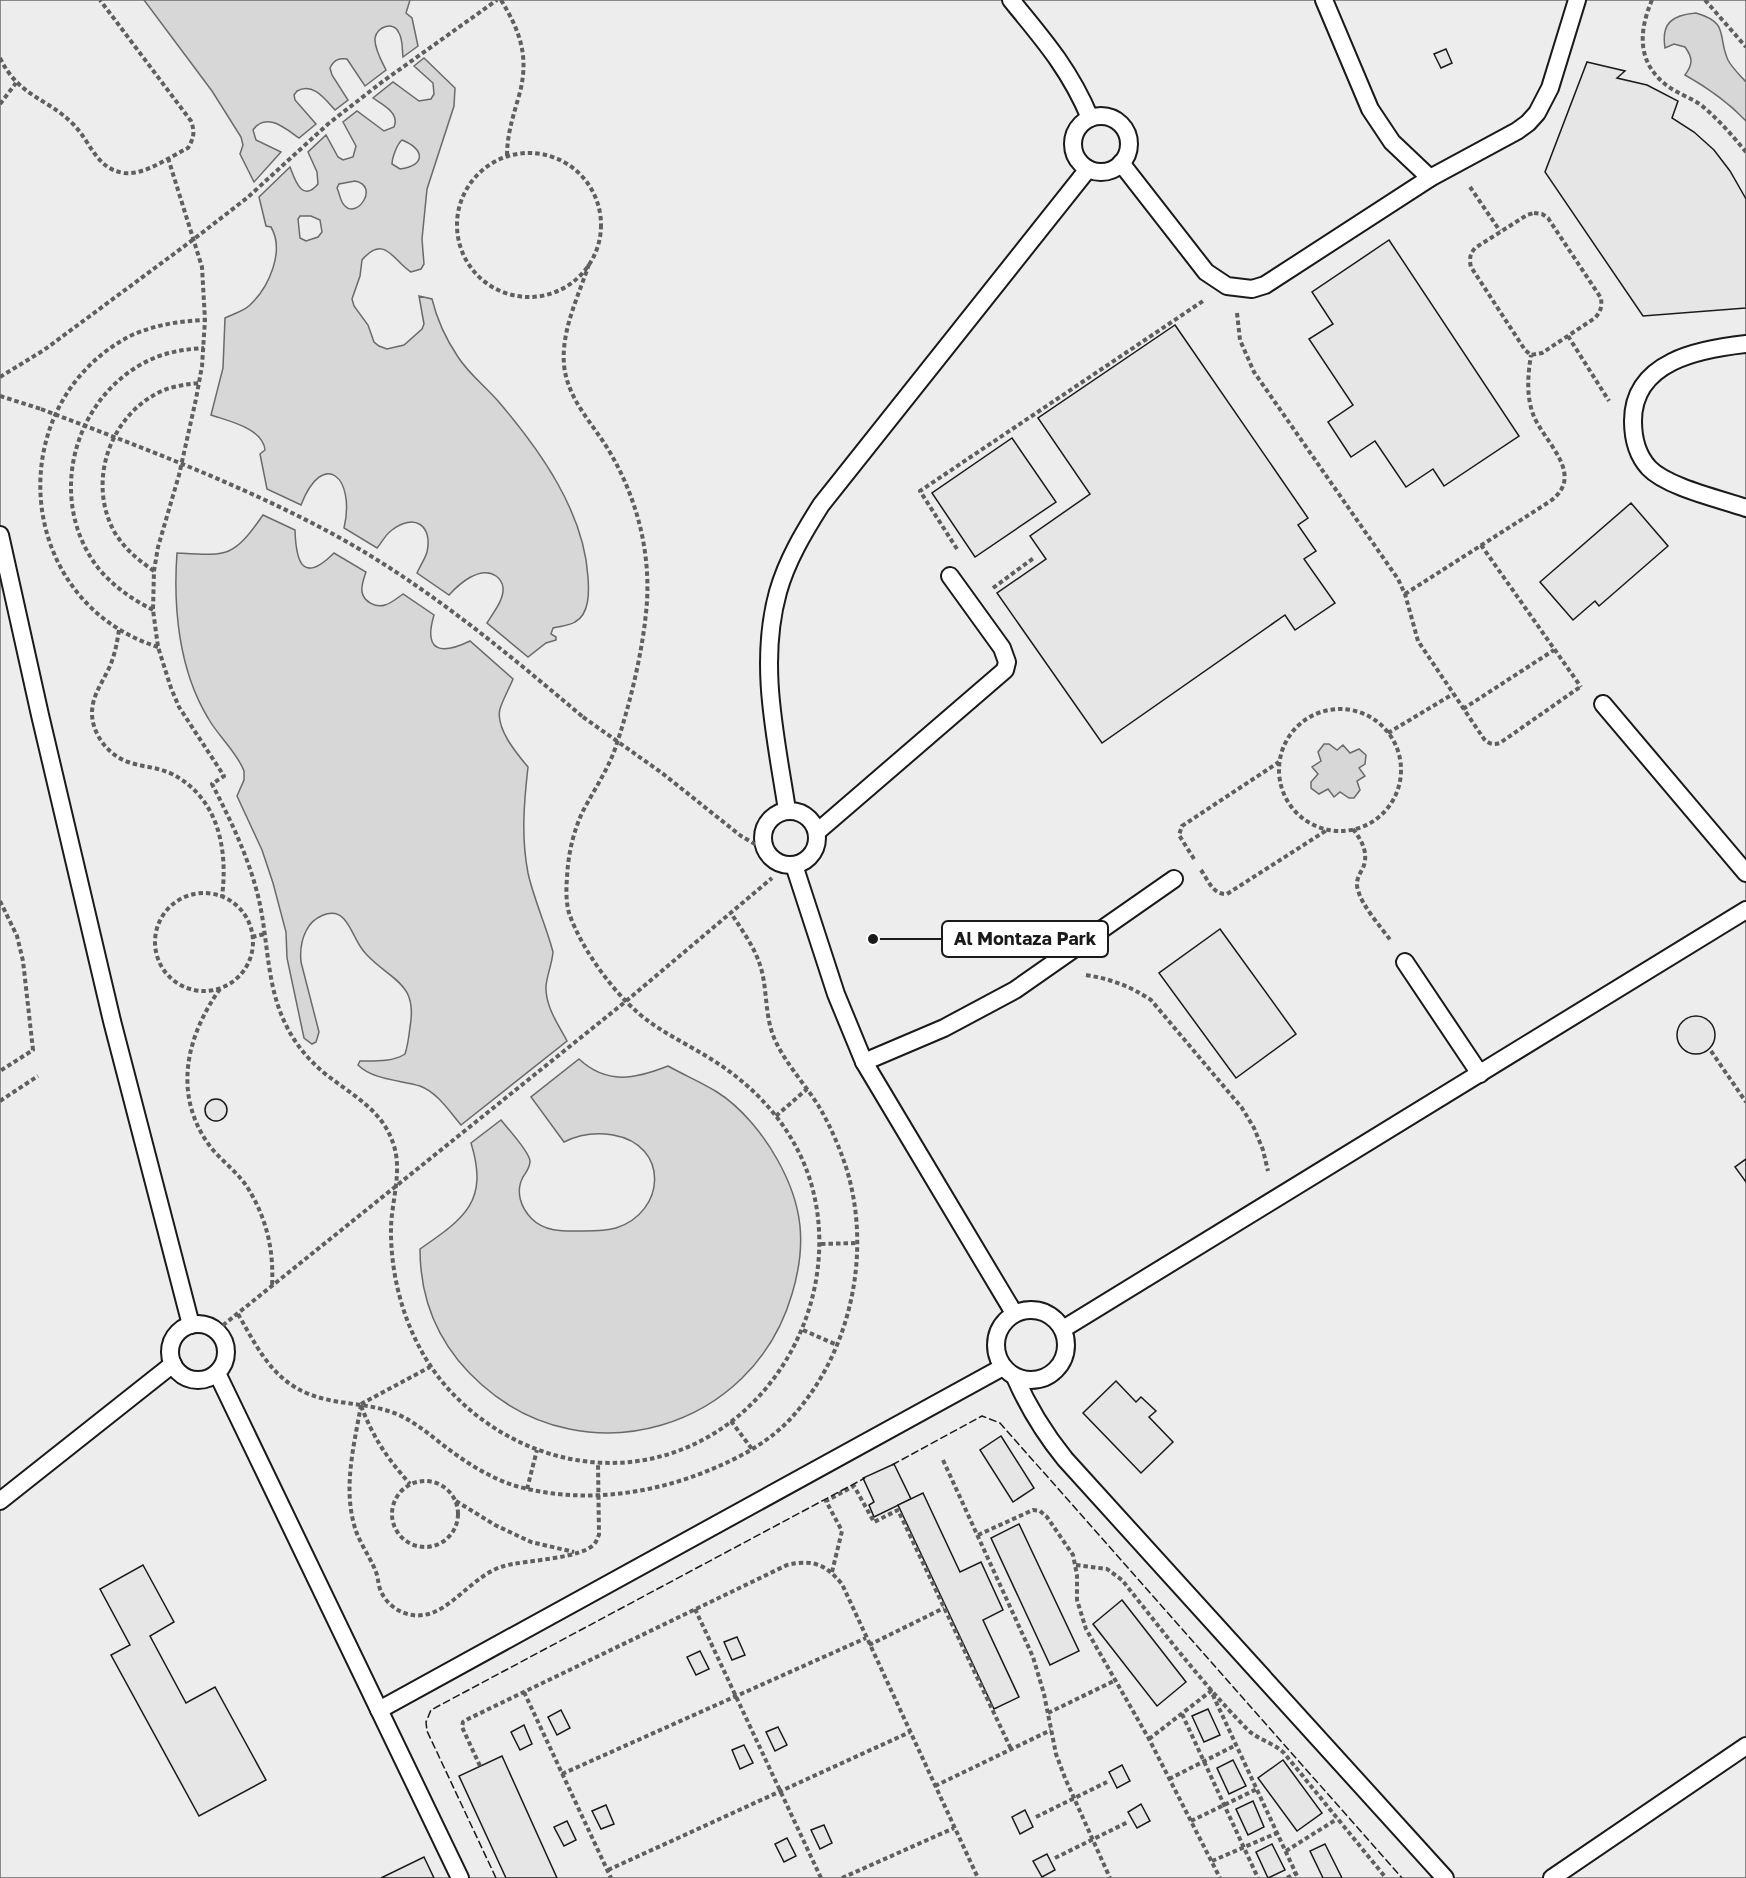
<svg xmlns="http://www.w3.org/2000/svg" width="1746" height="1878" font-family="'Golos Text',sans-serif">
	<rect width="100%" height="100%" fill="#fff"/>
	<rect fill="#ededed" stroke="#6a6a6a" stroke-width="1.5" x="0" y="0" width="1746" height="1878"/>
	<g fill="#d7d7d7" stroke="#6a6a6a" stroke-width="1.5" fill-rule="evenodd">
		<path d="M144,0H410L406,13L412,18L418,46L403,57C402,50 403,40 399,33C394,21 377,26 375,38C374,48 382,62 386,70L365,86L347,59C338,58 334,60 330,68L332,75L348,100L335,110C325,99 313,82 297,91L294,95L295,100L316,124L299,138C286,129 266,111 253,130L256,140L281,152L254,182L240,154L243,145L241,137L212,91Z"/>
		<path d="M1696,13C1730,23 1717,36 1728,60C1732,68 1740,75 1746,82V121C1728,102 1708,88 1685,75C1693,64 1693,58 1685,47L1674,44L1665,48C1661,23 1672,15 1696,13Z"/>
		<path d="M424,58L455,88L454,106L427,189L422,239L424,264L421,269L411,272C394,262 385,233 362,260L360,276L352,299L354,306L368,325L374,342L379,346L387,349L404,345L422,329L424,324L419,296L432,299C437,320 446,339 458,357C469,374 485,386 498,401C539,449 584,511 588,577C589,591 590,614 575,622C569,626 560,626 553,628L551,634L556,637V640L546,643L528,657L487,623C493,613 504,600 503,588C503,583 499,578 496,576C480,565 459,584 449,595L417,573C420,566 425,559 427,552C433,525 414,513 392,530C386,534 382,542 377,548L344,528C356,477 323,448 301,505L267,489L260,454L265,450C263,428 228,421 211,415L223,368L225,318C233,314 244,311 250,305C269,287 285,251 271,227L266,226L259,197L290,167C295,180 302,203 318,184L317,172L308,152L326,135L338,157L343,160L353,157L356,146L343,122L357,111L384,131L394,127C400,113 383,105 373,98L393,82L419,101L431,99L434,94L433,83L414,66ZM402,140C425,149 426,166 400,169L392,164C392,158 397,144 402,140ZM355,181C380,186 357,219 345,206C340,202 340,194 337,188L339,184ZM300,216H311L320,220L322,232L318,237L306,241L300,238L298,219Z"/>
		<path d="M263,515L295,530C296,563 303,584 334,553L366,572C364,578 361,585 362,592C364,602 376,608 385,605C392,603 397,598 403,594L434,615C423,652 441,655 470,641L513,679C509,689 503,699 500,709C495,728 517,754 528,767C524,802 521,837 528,873C534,900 546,925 553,952C552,964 547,975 546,986C545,1006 558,1024 567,1041L461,1125C449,1111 438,1093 420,1086C400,1080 373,1080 358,1065L360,1061C375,1061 393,1062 405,1054C408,1045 409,1036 410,1027C418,982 391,981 366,954C356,944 353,929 344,919C332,906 312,918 306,931C301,941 300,952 301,962L319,1032L316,1042L312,1044L304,1038L287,958L286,932L273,883L262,850L237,796L244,780V771C237,752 218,736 208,718C179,670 173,608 177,553C228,556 233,558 263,515Z"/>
		<path d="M1324,744H1329L1337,750L1343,745L1350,753L1359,749L1366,755L1365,764L1359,768L1365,776L1357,781L1360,790L1354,798H1349L1340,792L1334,797L1328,789L1319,794L1311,788V782L1318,774L1312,767L1321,761L1318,752Z"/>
		<path d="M579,1059C607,1085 635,1079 668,1066C684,1075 701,1082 717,1092C741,1107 763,1134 777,1159C803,1205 807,1244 792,1294C753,1429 587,1478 482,1385C441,1349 420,1303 420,1249C465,1218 489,1201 471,1143L501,1120C508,1129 529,1151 530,1161C530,1168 526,1172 523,1177C515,1192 521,1208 532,1219C546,1233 566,1231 584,1231C595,1231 606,1231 616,1228C666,1212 670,1145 613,1135C595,1132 580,1134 564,1142L531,1097Z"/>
	</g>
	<g fill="#e6e6e6" stroke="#1a1a1a" stroke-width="1.5">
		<path d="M1446,49L1452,63L1441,68L1434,54Z"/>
		<path d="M1587,62L1625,71L1617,78L1647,85L1678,101L1672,118L1694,132L1714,150L1730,171L1746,199V308L1643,316L1545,172Z"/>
		<path d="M1389,240L1519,436L1444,486L1433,469L1406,487L1375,441L1351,457L1328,422L1353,405L1309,339L1333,324L1312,292Z"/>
		<path d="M1175,325L1308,518L1298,525L1316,551L1304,559L1335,603L1295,630L1285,615L1102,743L997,593L1046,559L1030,536L1090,494L1038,418Z"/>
		<path d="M1012,438L1056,502L975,557L932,493Z"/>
		<path d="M1631,503L1668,546L1599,606L1595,601L1573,620L1540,582Z"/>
		<path d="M1220,929L1296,1034L1236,1078L1159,973Z"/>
		<circle cx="1696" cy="1035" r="19"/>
		<circle cx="216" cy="1110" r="11"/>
		<path d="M1746,1159V1182L1735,1167Z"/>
		<path d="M1116,1381L1136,1402L1141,1397L1156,1411L1149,1417L1173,1442L1141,1473L1083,1413Z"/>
		<path d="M1001,1436L1034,1488L1013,1502L980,1450Z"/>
		<path d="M894,1464L911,1499L874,1517L869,1505L874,1502L863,1478Z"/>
		<path d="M923,1493L960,1572L981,1562L1003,1610L983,1620L1019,1697L994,1709L898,1505Z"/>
		<path d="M1019,1524L1079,1651L1050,1665L991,1538Z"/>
		<path d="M143,1565L174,1622L150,1636L186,1703L215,1687L266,1780L199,1816L111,1655L130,1645L100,1589Z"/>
		<path d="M1122,1600L1186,1682L1157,1706L1093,1624Z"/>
		<path d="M737,1637L745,1655L732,1660L724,1642Z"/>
		<path d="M700,1651L709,1669L696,1675L687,1657Z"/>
		<path d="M1208,1709L1220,1735L1204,1742L1192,1716Z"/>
		<path d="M561,1710L570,1728L557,1735L548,1717Z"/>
		<path d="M524,1725L532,1744L520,1750L511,1732Z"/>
		<path d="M778,1727L787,1745L775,1751L766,1732Z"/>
		<path d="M744,1745L753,1763L740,1769L732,1750Z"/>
		<path d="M502,1756L557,1878H506L459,1776Z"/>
		<path d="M1233,1760L1246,1786L1229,1794L1217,1768Z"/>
		<path d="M1283,1760L1322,1813L1297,1831L1258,1778Z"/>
		<path d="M1122,1765L1130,1781L1117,1788L1109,1772Z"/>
		<path d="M1253,1801L1264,1827L1248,1835L1236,1809Z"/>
		<path d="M1141,1804L1150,1821L1137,1828L1128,1812Z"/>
		<path d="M606,1805L614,1824L601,1829L592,1811Z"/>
		<path d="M1025,1810L1033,1827L1020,1834L1012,1817Z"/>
		<path d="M567,1821L576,1840L564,1846L554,1827Z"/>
		<path d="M824,1825L832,1843L820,1849L811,1830Z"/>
		<path d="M787,1838L796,1856L784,1862L775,1844Z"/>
		<path d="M1272,1844L1285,1870L1268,1878L1256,1852Z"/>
		<path d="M1325,1844L1342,1878H1323L1310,1851Z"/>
		<path d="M1047,1854L1055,1870L1042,1877L1033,1861Z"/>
		<path d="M424,1857L434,1878H381Z"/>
	</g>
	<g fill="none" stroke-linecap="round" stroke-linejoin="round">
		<defs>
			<g id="lane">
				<path d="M1011,0C1044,40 1070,70 1090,118"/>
				<path d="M1324,0L1370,109L1392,142L1430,178"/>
				<circle cx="1101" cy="144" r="28"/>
				<path d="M1121,163L1206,272L1227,286L1252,289L1265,285L1430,178L1517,131L1528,123L1537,113L1550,88L1577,0"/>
				<path d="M1746,344C1700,349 1633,361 1633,421C1633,438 1637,455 1649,468C1667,487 1720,499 1746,508"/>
				<path d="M0,535L40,715L112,1021L191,1325"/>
				<path d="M1603,704L1746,873"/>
				<path d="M787,810C776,738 758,664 778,592C787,560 804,532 821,505L1088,169"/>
				<circle cx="790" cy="838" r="27"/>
				<path d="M817,832L1005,670L1007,662L1002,648L950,576"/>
				<path d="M794,865L836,994L864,1062L1014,1313"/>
				<path d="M1405,962L1480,1074"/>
				<path d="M864,1062L944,1028L1015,990L1174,879"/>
				<circle cx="1031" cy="1345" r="35"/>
				<circle cx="198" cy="1352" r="28"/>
				<path d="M1063,1329L1746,910"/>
				<path d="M217,1373L460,1878"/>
				<path d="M1015,1377C1028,1407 1044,1433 1065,1459L1445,1878"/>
				<path d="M0,1501L173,1364"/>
				<path d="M379,1710L1003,1367"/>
				<path d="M1552,1878L1746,1746"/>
			</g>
		</defs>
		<use href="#lane" stroke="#1a1a1a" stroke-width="20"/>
		<g stroke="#5f5f5f" stroke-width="4" stroke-dasharray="4.5 3" stroke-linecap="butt">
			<path d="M501,0C520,31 529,56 520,92C514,114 507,133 507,156"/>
			<path d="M1652,0C1638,33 1637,64 1669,87C1679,94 1691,98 1701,105C1718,119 1732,135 1746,152"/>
			<path d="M1705,0L1746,47"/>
			<path d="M0,58C19,97 46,97 73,124C91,142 96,169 124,173C146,175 169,157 188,148C194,138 195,132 191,121L100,0"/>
			<path d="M0,104L16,83"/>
			<circle cx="529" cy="225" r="72"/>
			<path d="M168,158L202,267L205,320L202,366L196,399L179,475L158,547L154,571L153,610L158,647L171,688L179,707L224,776L212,784C230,819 247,854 257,892C269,937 265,985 287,1027C296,1045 308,1059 323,1072C351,1095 383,1109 394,1146C402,1172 392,1200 391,1227C390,1288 412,1353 455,1396C510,1452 593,1478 669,1454C780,1419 843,1293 811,1183C795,1130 758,1088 711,1059C692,1047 671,1037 651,1023C619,1001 582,951 569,913C566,902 566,889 567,878C568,855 573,832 583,811C594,790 607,771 615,749C630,705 644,647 647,601C650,551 637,500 612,456C595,425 568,402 564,365C561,330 579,295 589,264"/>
			<path d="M1470,187L1500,231"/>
			<path d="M1534,213L1542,214L1548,218L1601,298C1602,307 1601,311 1595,318L1542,353L1531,355L1525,350L1471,267C1469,259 1470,254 1475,248L1527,215Z"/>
			<path d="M1237,313L1240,340L1254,372L1398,579L1405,594L1418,641L1484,739C1489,744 1493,745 1500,743L1580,687"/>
			<path d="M1568,336L1609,401"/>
			<path d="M0,377L44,350L194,239L247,198L328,124L382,82L497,0"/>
			<path d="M0,396L41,409"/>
			<path d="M1481,545L1581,687"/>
			<path d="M957,549L920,491L1203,301"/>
			<path d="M154,571C138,560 125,549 115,533C86,482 110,413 164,390C175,386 187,384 200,383"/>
			<path d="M993,588L1035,557"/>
			<path d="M1405,594L1549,502C1588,475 1543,442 1533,414C1526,395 1528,374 1531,355"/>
			<path d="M153,610C132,599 114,587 99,569C43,498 75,388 159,356C174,351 188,349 204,348"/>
			<path d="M119,630C117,643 115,654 110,666C103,682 92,695 92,713C92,734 108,755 128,762C142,767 158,767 172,774C219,798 228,850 222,897"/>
			<path d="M158,647C13,601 0,404 130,336C154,325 179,321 205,320"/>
			<path d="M1463,709L1554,650"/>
			<circle cx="1340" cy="770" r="61"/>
			<path d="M583,717L662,773L741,836L765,850"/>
			<path d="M1388,733L1453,694"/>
			<path d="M1353,829C1362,841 1369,853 1363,868C1359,875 1355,882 1358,890C1362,906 1381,927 1391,941"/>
			<path d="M1194,859L1179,835L1182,826L1279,762"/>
			<path d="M1201,870C1208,880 1213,895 1227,894L1327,830"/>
			<circle cx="204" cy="942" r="49"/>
			<path d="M0,901L17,936L23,961L33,1050L0,1071"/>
			<path d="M252,937L265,934"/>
			<path d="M1086,975C1111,979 1130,986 1151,1000L1242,1108L1254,1128L1263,1150L1268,1171"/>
			<path d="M220,989C187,1035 173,1092 207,1142C219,1160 238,1171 249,1190C267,1220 274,1251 272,1286"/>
			<path d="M1711,1051L1746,1102"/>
			<path d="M0,1101L38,1076"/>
			<path d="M776,1116L807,1089"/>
			<path d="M821,1244L857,1243"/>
			<path d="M238,1314C262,1356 277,1389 329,1400C353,1405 377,1405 399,1415C416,1423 429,1434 443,1445C465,1462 490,1478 516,1486C583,1505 657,1494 719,1466C745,1455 774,1438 793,1416C852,1350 873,1249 845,1164C838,1144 829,1123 818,1105C804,1083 786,1064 775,1040C764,1016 768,989 760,965C754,946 741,929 731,913"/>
			<path d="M217,1330L625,1002L772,878"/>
			<path d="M803,1330L837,1345"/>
			<path d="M361,1404L430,1367"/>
			<path d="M361,1405C354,1446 342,1490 356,1531C361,1545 370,1557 376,1572C378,1577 378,1583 380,1589C386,1606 405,1618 423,1615C451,1612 474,1574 504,1566C524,1560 584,1559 595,1543C597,1541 597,1538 599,1535L598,1463"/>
			<path d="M361,1406C374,1439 387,1458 410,1484"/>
			<path d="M731,1421L752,1449"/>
			<path d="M943,1460L1033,1657L1044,1694L1056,1754L1065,1778L1110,1878"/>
			<circle cx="425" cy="1514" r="33"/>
			<path d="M527,1489L537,1450"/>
			<path d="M456,1501L495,1525L531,1542L574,1552"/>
			<path d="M978,1535L1033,1510L1040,1511L1047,1517L1073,1555L1077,1575V1600L1086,1629L1149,1739L1220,1878"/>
			<path d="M1076,1565L1107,1569L1122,1580C1162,1630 1201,1682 1246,1728C1257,1740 1273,1742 1284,1753L1386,1878"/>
			<path d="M832,1572L842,1531L826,1501L854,1486L874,1522L898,1510L1011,1749"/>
			<path d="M695,1609L821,1878"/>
			<path d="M869,1645L944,1608"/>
			<path d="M524,1692L611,1878"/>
			<path d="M1048,1713L1116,1680"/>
			<path d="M1182,1714L1258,1878"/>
			<path d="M1149,1739L1211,1691L1298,1878"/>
			<path d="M480,1766L462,1727L463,1722L468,1719L787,1565C813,1559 825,1564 842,1584L978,1878"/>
			<path d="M562,1774L866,1638"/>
			<path d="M1169,1779L1236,1745"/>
			<path d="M935,1786L1051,1730"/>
			<path d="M1036,1817L1107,1782"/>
			<path d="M1191,1821L1257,1789"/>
			<path d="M1286,1851L1337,1819"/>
			<path d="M1055,1858L1128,1822"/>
			<path d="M1212,1861L1277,1833"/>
			<path d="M608,1870L910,1732"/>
			<path d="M842,1878L954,1828"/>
			<path d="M1287,1878L1296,1873"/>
		</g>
		<use href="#lane" stroke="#fff" stroke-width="16"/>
		<path stroke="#5f5f5f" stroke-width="4" stroke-dasharray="4.5 3" stroke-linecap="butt" d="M41,409C143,448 246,486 342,539C429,588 506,652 583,717"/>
		<g stroke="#1a1a1a" stroke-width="1.5" stroke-dasharray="8 3" stroke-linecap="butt">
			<path d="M892,1465L982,1416L1000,1423L1402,1878"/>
			<path d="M496,1878L427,1731L426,1722L431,1710L865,1478"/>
		</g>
	</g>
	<path fill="none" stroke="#1a1a1a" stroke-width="2" d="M873 939L942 939"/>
	<circle fill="#1a1a1a" stroke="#fff" stroke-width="2" cx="873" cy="939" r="6"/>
	<rect fill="#fff" stroke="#1a1a1a" stroke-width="2" x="942" y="921" width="166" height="36" rx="6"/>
	<g font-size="18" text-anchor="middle" font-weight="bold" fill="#1a1a1a">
		<text x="1025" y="945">Al Montaza Park</text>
	</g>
</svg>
